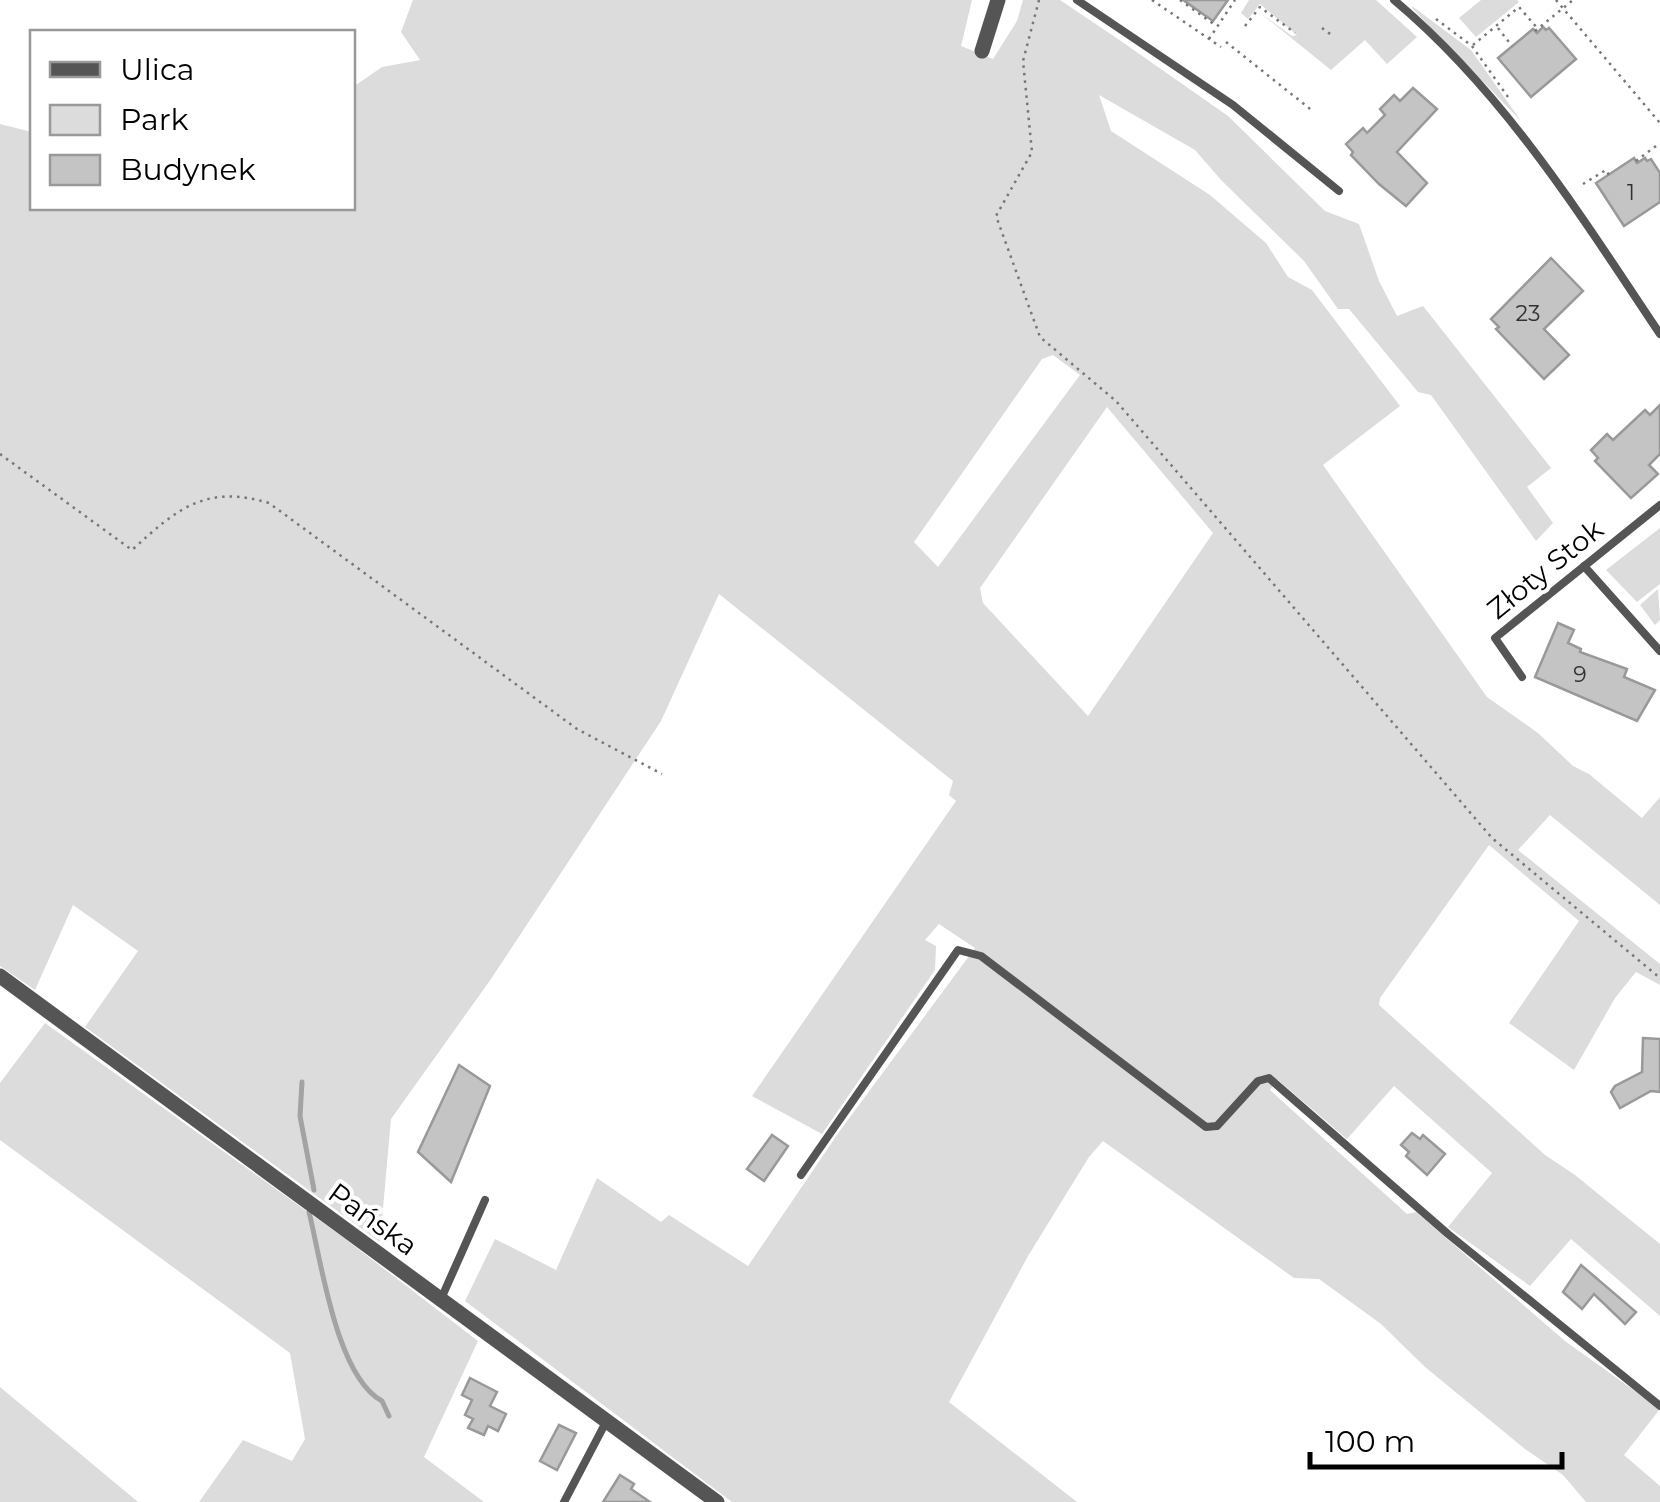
<svg xmlns="http://www.w3.org/2000/svg" width="1660" height="1502" font-family="Montserrat,sans-serif">
	<rect width="100%" height="100%" fill="#fff"/>
	<g fill="#dcdcdc" fill-rule="evenodd">
		<path d="M413,0H972L961,46L993,59L1017,21L1023,0H1060L1118,39L1228,116L1325,211L1359,224L1379,281L1397,316L1423,306L1551,468L1527,487L1553,523L1536,541L1431,395L1418,392L1349,309H1338L1304,261L1222,181L1195,150L1099,95L1111,131L1210,195L1266,243L1288,277L1312,290L1400,406L1323,465L1487,697L1538,733L1573,766L1589,774L1642,818L1660,797V905L1550,815L1518,850L1660,964V985L1636,972L1615,998L1574,1070L1509,1023L1579,921L1489,845L1380,998L1379,1005L1545,1155L1575,1175L1660,1244V1316L1571,1239L1530,1286L1448,1227L1492,1173L1394,1086L1347,1139L1278,1080L1270,1090L1407,1214L1416,1212L1565,1341L1660,1409L1624,1455L1660,1486V1502H1586L1563,1475L1525,1449L1425,1367L1381,1324L1319,1279L1294,1278L1103,1141L1089,1157L1028,1256L949,1402L1077,1502H732L465,1301L495,1239L556,1270L597,1178L661,1222L669,1215L748,1266L839,1132L975,948L939,924L925,940L936,946L935,970L822,1134L752,1096L956,801L949,795L953,781L719,594L661,721L491,979L391,1119L380,1242L85,1027L138,951L73,905L35,990L0,966V124L32,132V208H352L353,87L382,67L420,60L401,32ZM1053,355L1080,375L938,567L914,542L1042,359ZM1107,407L1213,533L1088,716L983,603L980,588Z"/>
		<path d="M1249,0H1376L1417,37L1387,64L1365,40L1331,70L1259,12L1292,36L1297,35L1260,4L1248,19L1241,13Z"/>
		<path d="M1481,0H1517L1519,2L1476,37L1459,18Z"/>
		<path d="M1412,6L1471,50L1521,121L1414,10Z"/>
		<path d="M1660,528V584L1637,602L1606,570Z"/>
		<path d="M1658,589L1660,620L1655,625L1640,605Z"/>
		<path d="M45,1023L344,1238L478,1341L424,1457L484,1502H199L243,1440L292,1461L305,1439L290,1353L0,1140V1083Z"/>
		<path d="M0,1387L138,1502H0Z"/>
	</g>
	<g fill="none" stroke-linecap="round" stroke-linejoin="round">
		<g stroke="#a3a3a3" stroke-width="5">
			<path d="M302,1082L300,1116L314,1190"/>
			<path d="M309,1212C321,1260 336,1376 382,1401L389,1416"/>
		</g>
	</g>
	<g fill="#c4c4c4" stroke="#999" stroke-width="2.5">
		<path d="M1183,0H1228L1213,21Z"/>
		<path d="M1543,27L1546,30L1549,28L1576,59L1531,97L1498,58L1533,29L1537,33Z"/>
		<path d="M1413,88L1437,109L1397,152L1427,183L1406,206L1379,184L1351,155L1353,152L1346,144L1363,128L1367,133L1385,115L1380,109L1394,95L1400,101Z"/>
		<path d="M1634,158L1637,163L1645,158L1647,161L1651,159L1660,173V202L1624,226L1596,183Z"/>
		<path d="M1551,258L1583,291L1544,329L1569,355L1544,379L1496,329L1499,327L1491,319Z"/>
		<path d="M1660,405V454L1649,465L1658,474L1631,498L1595,461L1598,458L1591,450L1607,434L1613,440L1645,410L1650,415Z"/>
		<path d="M1558,623L1574,630L1568,643L1581,649L1580,652L1627,669L1624,677L1655,690L1637,721L1535,677Z"/>
		<path d="M1643,1038L1660,1039V1092L1651,1091L1620,1108L1611,1092L1615,1086L1642,1072Z"/>
		<path d="M459,1065L490,1086L451,1182L418,1152Z"/>
		<path d="M1412,1133L1420,1139L1423,1135L1445,1154L1427,1175L1406,1156L1409,1152L1401,1145Z"/>
		<path d="M772,1135L788,1146L764,1181L747,1169Z"/>
		<path d="M1581,1265L1636,1312L1625,1324L1594,1294L1582,1309L1563,1292Z"/>
		<path d="M470,1378L497,1392L490,1406L506,1414L498,1431L488,1426L484,1435L468,1428L473,1419L465,1415L472,1400L462,1395Z"/>
		<path d="M559,1425L576,1433L557,1470L540,1461Z"/>
		<path d="M620,1475L634,1484L631,1489L650,1502H603Z"/>
	</g>
	<g fill="none" stroke-linecap="round" stroke-linejoin="round">
		<g stroke="#777" stroke-width="2.5" stroke-dasharray="2.5 5" stroke-linecap="butt">
			<path d="M1039,0L1023,61L1032,152L996,216L1040,337L1116,401L1492,838L1660,978"/>
			<path d="M1152,0L1221,47"/>
			<path d="M1180,0L1215,25"/>
			<path d="M1556,0L1660,123"/>
			<path d="M1436,19L1472,46L1508,97"/>
			<path d="M1245,26L1260,7L1295,33"/>
			<path d="M1322,28L1333,36"/>
			<path d="M1498,28L1512,46"/>
			<path d="M1535,31L1573,0"/>
			<path d="M1209,39L1235,0"/>
			<path d="M1226,42L1314,112"/>
			<path d="M1473,45L1519,7L1538,29"/>
			<path d="M1636,161L1660,143"/>
			<path d="M1583,184L1606,170L1609,175"/>
			<path d="M0,454L132,550C177,509 205,484 269,503L577,729L662,774"/>
		</g>
		<g stroke="#555" stroke-width="8">
			<path d="M1077,0L1233,105L1339,191"/>
			<path d="M1394,0C1504,92 1581,216 1660,334"/>
			<path d="M1584,566L1660,651"/>
			<path d="M1522,677L1495,638L1660,505"/>
			<path d="M801,1175L958,950L981,956L1206,1127L1217,1126L1258,1081L1269,1078L1448,1234L1660,1406"/>
			<path d="M441,1299L485,1200"/>
			<path d="M564,1502L606,1422"/>
		</g>
		<g stroke="#555" stroke-width="15">
			<path d="M982,51L998,0"/>
			<path d="M0,976L717,1502"/>
		</g>
	</g>
	<g text-anchor="middle" dominant-baseline="central" stroke-width="8" stroke-linejoin="round" paint-order="stroke">
		<g font-size="22" fill="#313131">
			<text x="1631" y="192">1</text>
			<text x="1528" y="313">23</text>
			<text x="1580" y="674">9</text>
		</g>
		<g font-size="28" fill="#000" stroke="#fff">
			<text transform="translate(1545 569) rotate(-39)">Złoty Stok</text>
			<text transform="translate(373 1219) rotate(36)">Pańska</text>
		</g>
	</g>
	<rect x="30" y="30" width="325" height="180" fill="#ffffff" stroke="#999999" stroke-width="2.5"/>
	<rect x="50" y="62" width="50" height="15" fill="#555555" stroke="#999999" stroke-width="2.5"/>
	<text x="120" y="80" font-size="30" fill="#000000">Ulica</text>
	<rect x="50" y="105" width="50" height="30" fill="#dcdcdc" stroke="#999999" stroke-width="2.5"/>
	<text x="120" y="130" font-size="30" fill="#000000">Park</text>
	<rect x="50" y="155" width="50" height="30" fill="#c4c4c4" stroke="#999999" stroke-width="2.5"/>
	<text x="120" y="180" font-size="30" fill="#000000">Budynek</text>
	<path d="M1310 1452v15h252v-15" fill="none" stroke="#000000" stroke-width="5"/>
	<text x="1325" y="1452" font-size="30" fill="#000000" stroke="#ffffff" stroke-width="8" paint-order="stroke">100 m</text>
</svg>
